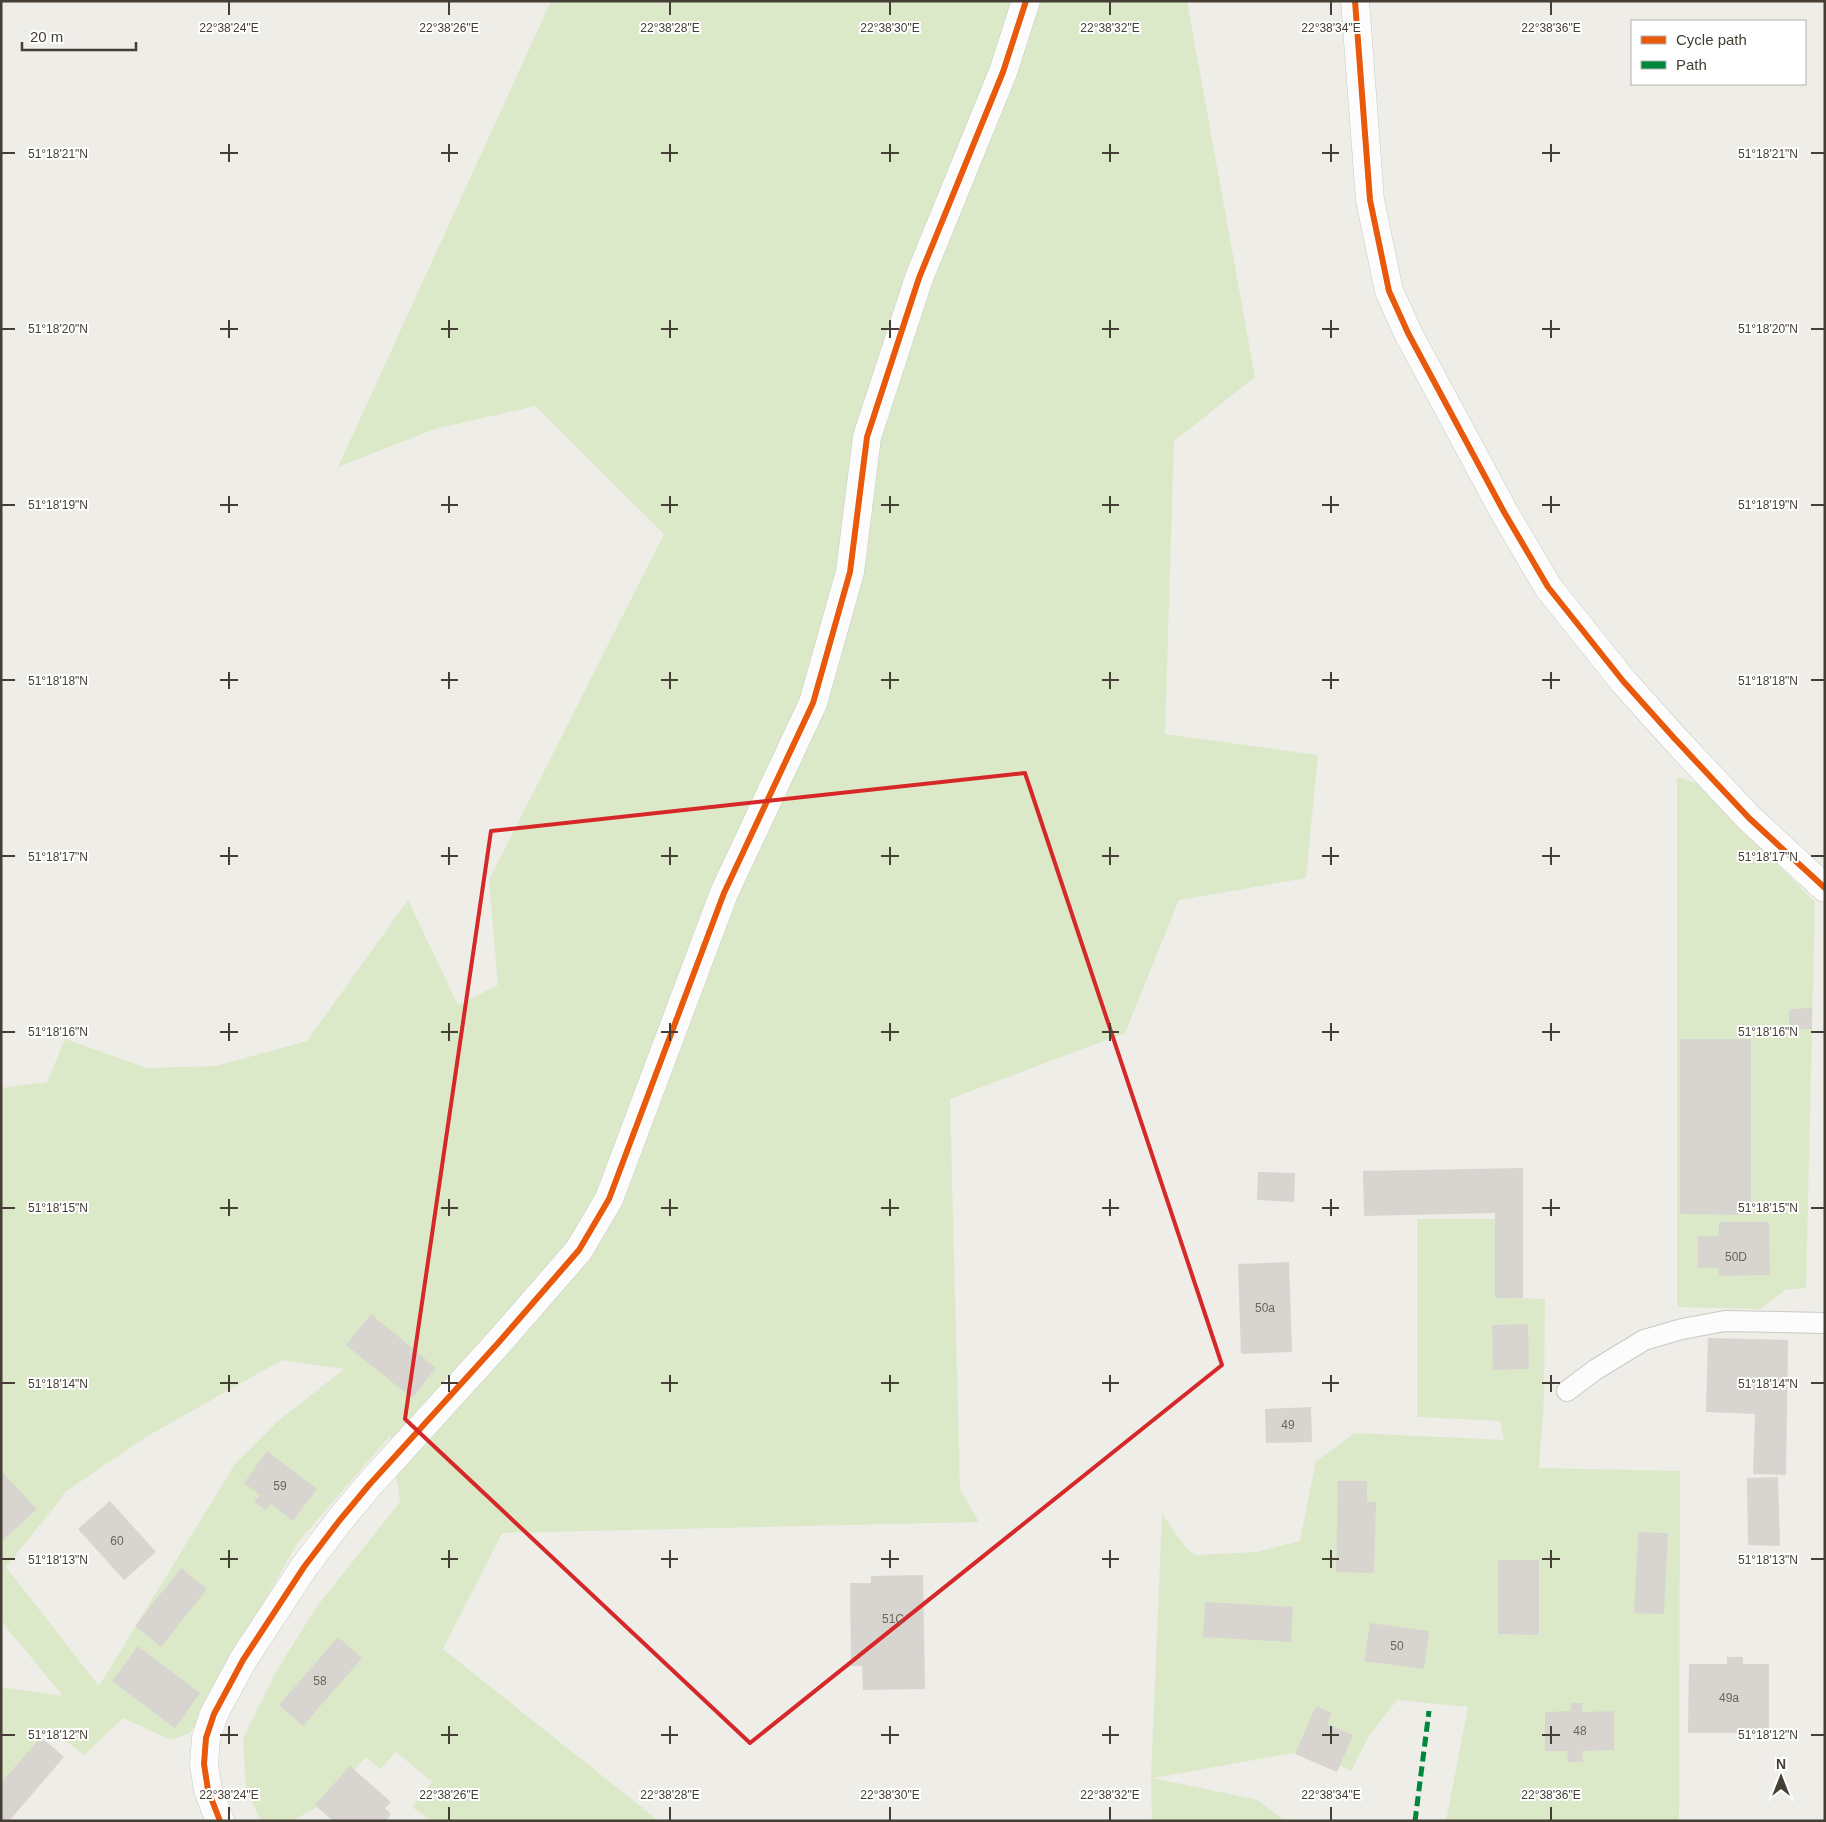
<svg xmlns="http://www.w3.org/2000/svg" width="1826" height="1822" font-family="Helvetica,sans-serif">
	<rect width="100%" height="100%" fill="#eeede8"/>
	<g fill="#dce9c8" fill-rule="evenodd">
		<path d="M551,1H1187L1255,377L1174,441L1165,734L1318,755L1306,878L1179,900L1125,1033L950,1099L960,1489L979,1522L502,1533L443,1649L659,1821H432L412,1807L432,1782L396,1752L380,1769L366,1757L322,1805L291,1821H261L246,1790L243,1738L276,1672L315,1609L400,1502L390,1436L298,1542L232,1657L217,1696L190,1733L171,1740L123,1718L84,1755L49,1728L1,1787V1686L6,1688L63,1696L1,1621V1088L47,1082L65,1039L147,1068L216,1066L307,1041L408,900L458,1005L498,985L489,880L664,534L535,406L435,429L338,467ZM282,1360L344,1369L277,1422L235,1464L99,1686L6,1567L56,1505L65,1492L146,1437Z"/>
		<path d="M1677,777L1696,783L1815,902L1806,1288L1786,1290L1760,1309L1677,1307Z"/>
		<path d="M1417,1219H1506V1298L1545,1299L1544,1399L1539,1468L1680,1471L1679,1821H1443L1447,1816L1468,1707L1397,1700L1369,1736L1351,1771L1310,1750L1153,1778L1258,1800L1285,1821H1152L1151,1778L1162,1514L1187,1549L1196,1555L1256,1552L1300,1541L1316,1461L1355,1433L1504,1440L1500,1421L1417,1417Z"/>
	</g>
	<g fill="#d8d5d0">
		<path d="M1812,1008V1029H1789V1009Z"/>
		<path d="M1680,1039H1751V1215L1680,1214Z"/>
		<path d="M1523,1168V1298H1495V1213L1364,1216L1363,1171Z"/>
		<path d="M1258,1172L1295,1173L1294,1202L1257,1200Z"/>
		<path d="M1719,1222H1769L1770,1275L1719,1276V1268H1698V1236H1719Z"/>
		<path d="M1289,1262L1292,1352L1241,1354L1238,1264Z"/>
		<path d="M371,1314L436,1368L412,1398L346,1345Z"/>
		<path d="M1528,1324L1529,1369L1493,1370L1492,1325Z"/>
		<path d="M1708,1338L1788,1340L1786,1475L1753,1474L1755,1414L1706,1412Z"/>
		<path d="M1311,1407L1312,1442L1266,1443L1265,1409Z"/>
		<path d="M267,1451L317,1489L293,1521L271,1504L266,1510L254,1502L260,1495L244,1483Z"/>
		<path d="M1,1471L37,1509L2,1541L1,1540Z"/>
		<path d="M1778,1477L1780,1546L1748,1545L1747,1478Z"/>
		<path d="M1338,1481H1367V1502H1376L1374,1573L1336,1572Z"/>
		<path d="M110,1501L156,1552L124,1580L78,1529Z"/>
		<path d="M1638,1532L1668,1533L1664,1614L1634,1613Z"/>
		<path d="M1498,1560H1539V1635L1498,1634Z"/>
		<path d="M181,1568L207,1589L161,1647L135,1626Z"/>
		<path d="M923,1575L925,1689L863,1690L862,1666H851L850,1583H871V1576Z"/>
		<path d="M1205,1602L1293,1607L1291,1642L1203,1637Z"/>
		<path d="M1370,1623L1429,1631L1424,1669L1364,1661Z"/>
		<path d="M338,1637L362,1658L303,1726L279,1705Z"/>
		<path d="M138,1646L200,1693L175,1728L112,1681Z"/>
		<path d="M1727,1657H1743V1664H1769V1733H1688L1689,1664H1727Z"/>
		<path d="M1571,1703H1582V1712L1614,1711V1750L1582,1751L1583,1762H1568L1567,1751H1545V1712L1571,1711Z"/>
		<path d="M1316,1706L1332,1713L1327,1724L1353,1735L1337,1772L1295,1754Z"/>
		<path d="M41,1737L64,1757L9,1821H1V1783Z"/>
		<path d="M350,1766L391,1802L385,1808L391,1814L386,1821H333L315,1805Z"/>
	</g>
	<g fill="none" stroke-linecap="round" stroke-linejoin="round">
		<defs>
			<path id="lane" d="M1567,1391L1595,1370L1644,1340L1682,1329L1725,1321L1825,1323"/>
			<g id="street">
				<path d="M1355,1L1370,200L1389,291L1408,333L1504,512L1548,587L1623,681L1675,739L1749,818L1825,888"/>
				<path d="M220,1821L208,1790L204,1764L206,1738L214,1714L243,1660L304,1567L339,1521L369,1485L499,1342L579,1250L609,1199L724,893L813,703L850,572L867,437L919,278L1003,72L1026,1"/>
			</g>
		</defs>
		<use href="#lane" stroke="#cbc9c4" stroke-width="22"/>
		<use href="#street" stroke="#cbc9c4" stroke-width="29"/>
		<use href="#lane" stroke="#fcfcfc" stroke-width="20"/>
		<use href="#street" stroke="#fcfcfc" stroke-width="28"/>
		<path stroke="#00873e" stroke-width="5" stroke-dasharray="10 5" stroke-linecap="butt" d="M1415,1821L1429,1711"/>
		<defs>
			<g id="cycleway">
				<path d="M1355,1L1370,200L1389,291L1408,333L1504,512L1548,587L1623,681L1675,739L1749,818L1825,888"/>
				<path d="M220,1821L208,1790L204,1764L206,1738L214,1714L243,1660L304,1567L339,1521L369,1485L499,1342L579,1250L609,1199L724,893L813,703L850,572L867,437L919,278L1003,72L1026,1"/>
			</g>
		</defs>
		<use href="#cycleway" stroke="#fff" stroke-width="9"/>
		<use href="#cycleway" stroke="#e8590c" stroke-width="6"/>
	</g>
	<path fill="none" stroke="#d62828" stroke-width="4" stroke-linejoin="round" d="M1025,773L1222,1365L750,1743L405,1419L491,831Z"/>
	<path fill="none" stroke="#443e34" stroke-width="2" d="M229,2V15M449,2V15M670,2V15M890,2V15M1110,2V15M1331,2V15M1551,2V15M229,144V162M449,144V162M670,144V162M890,144V162M1110,144V162M1331,144V162M1551,144V162M2,153H15M220,153H238M441,153H458M661,153H678M881,153H899M1102,153H1119M1322,153H1339M1542,153H1560M1811,153H1824M229,320V338M449,320V338M670,320V338M890,320V338M1110,320V338M1331,320V338M1551,320V338M2,329H15M220,329H238M441,329H458M661,329H678M881,329H899M1102,329H1119M1322,329H1339M1542,329H1560M1811,329H1824M229,496V513M449,496V513M670,496V513M890,496V513M1110,496V513M1331,496V513M1551,496V513M2,505H15M220,505H238M441,505H458M661,505H678M881,505H899M1102,505H1119M1322,505H1339M1542,505H1560M1811,505H1824M229,672V689M449,672V689M670,672V689M890,672V689M1110,672V689M1331,672V689M1551,672V689M2,680H15M220,680H238M441,680H458M661,680H678M881,680H899M1102,680H1119M1322,680H1339M1542,680H1560M1811,680H1824M229,847V865M449,847V865M670,847V865M890,847V865M1110,847V865M1331,847V865M1551,847V865M2,856H15M220,856H238M441,856H458M661,856H678M881,856H899M1102,856H1119M1322,856H1339M1542,856H1560M1811,856H1824M229,1023V1041M449,1023V1041M670,1023V1041M890,1023V1041M1110,1023V1041M1331,1023V1041M1551,1023V1041M2,1032H15M220,1032H238M441,1032H458M661,1032H678M881,1032H899M1102,1032H1119M1322,1032H1339M1542,1032H1560M1811,1032H1824M229,1199V1216M449,1199V1216M670,1199V1216M890,1199V1216M1110,1199V1216M1331,1199V1216M1551,1199V1216M2,1208H15M220,1208H238M441,1208H458M661,1208H678M881,1208H899M1102,1208H1119M1322,1208H1339M1542,1208H1560M1811,1208H1824M229,1375V1392M449,1375V1392M670,1375V1392M890,1375V1392M1110,1375V1392M1331,1375V1392M1551,1375V1392M2,1383H15M220,1383H238M441,1383H458M661,1383H678M881,1383H899M1102,1383H1119M1322,1383H1339M1542,1383H1560M1811,1383H1824M229,1550V1568M449,1550V1568M670,1550V1568M890,1550V1568M1110,1550V1568M1331,1550V1568M1551,1550V1568M2,1559H15M220,1559H238M441,1559H458M661,1559H678M881,1559H899M1102,1559H1119M1322,1559H1339M1542,1559H1560M1811,1559H1824M229,1726V1744M449,1726V1744M670,1726V1744M890,1726V1744M1110,1726V1744M1331,1726V1744M1551,1726V1744M2,1735H15M220,1735H238M441,1735H458M661,1735H678M881,1735H899M1102,1735H1119M1322,1735H1339M1542,1735H1560M1811,1735H1824M229,1807V1820M449,1807V1820M670,1807V1820M890,1807V1820M1110,1807V1820M1331,1807V1820M1551,1807V1820"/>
	<g text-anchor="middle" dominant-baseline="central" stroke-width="4" stroke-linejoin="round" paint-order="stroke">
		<g font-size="12" fill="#6a645c">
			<text x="1736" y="1257">50D</text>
			<text x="1265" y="1308">50a</text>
			<text x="1288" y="1425">49</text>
			<text x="280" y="1486">59</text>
			<text x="117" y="1541">60</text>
			<text x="893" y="1619">51C</text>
			<text x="1397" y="1646">50</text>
			<text x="320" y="1681">58</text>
			<text x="1729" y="1698">49a</text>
			<text x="1580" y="1731">48</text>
		</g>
	</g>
	<g font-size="12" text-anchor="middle" fill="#443e34" stroke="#fff" stroke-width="4" stroke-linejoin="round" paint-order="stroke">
		<text x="229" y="32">22°38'24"E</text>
		<text x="449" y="32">22°38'26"E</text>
		<text x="670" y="32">22°38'28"E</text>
		<text x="890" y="32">22°38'30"E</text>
		<text x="1110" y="32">22°38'32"E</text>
		<text x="1331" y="32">22°38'34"E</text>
		<text x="1551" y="32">22°38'36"E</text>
		<text x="58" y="158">51°18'21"N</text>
		<text x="1768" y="158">51°18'21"N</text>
		<text x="58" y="333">51°18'20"N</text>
		<text x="1768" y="333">51°18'20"N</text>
		<text x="58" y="509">51°18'19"N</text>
		<text x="1768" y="509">51°18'19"N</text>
		<text x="58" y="685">51°18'18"N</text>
		<text x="1768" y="685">51°18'18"N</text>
		<text x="58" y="861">51°18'17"N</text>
		<text x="1768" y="861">51°18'17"N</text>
		<text x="58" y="1036">51°18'16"N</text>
		<text x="1768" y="1036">51°18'16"N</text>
		<text x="58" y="1212">51°18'15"N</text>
		<text x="1768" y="1212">51°18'15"N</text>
		<text x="58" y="1388">51°18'14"N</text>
		<text x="1768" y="1388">51°18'14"N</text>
		<text x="58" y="1564">51°18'13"N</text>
		<text x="1768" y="1564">51°18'13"N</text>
		<text x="58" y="1739">51°18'12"N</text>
		<text x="1768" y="1739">51°18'12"N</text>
		<text x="229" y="1799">22°38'24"E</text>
		<text x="449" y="1799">22°38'26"E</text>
		<text x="670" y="1799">22°38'28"E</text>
		<text x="890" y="1799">22°38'30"E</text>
		<text x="1110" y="1799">22°38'32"E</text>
		<text x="1331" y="1799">22°38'34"E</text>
		<text x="1551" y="1799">22°38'36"E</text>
	</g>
	<rect width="1826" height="1822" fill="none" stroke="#443e34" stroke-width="5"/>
	<rect x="1631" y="20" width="175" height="65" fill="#ffffff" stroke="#b4b2ae"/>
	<rect x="1641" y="36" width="25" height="8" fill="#e8590c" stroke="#b4b2ae"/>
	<text x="1676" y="45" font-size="15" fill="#443e34">Cycle path</text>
	<rect x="1641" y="61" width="25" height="8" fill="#00873e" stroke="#b4b2ae"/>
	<text x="1676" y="70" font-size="15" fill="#443e34">Path</text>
	<g transform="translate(1781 1777)" stroke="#ffffff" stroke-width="4" paint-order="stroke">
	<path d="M0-4L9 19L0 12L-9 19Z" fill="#443e34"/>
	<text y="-8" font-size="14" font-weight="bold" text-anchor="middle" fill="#443e34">N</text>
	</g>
	<path d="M22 42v8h114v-8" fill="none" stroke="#443e34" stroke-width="2.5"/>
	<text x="30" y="42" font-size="15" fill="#443e34" stroke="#ffffff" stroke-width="4" paint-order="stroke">20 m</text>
</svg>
